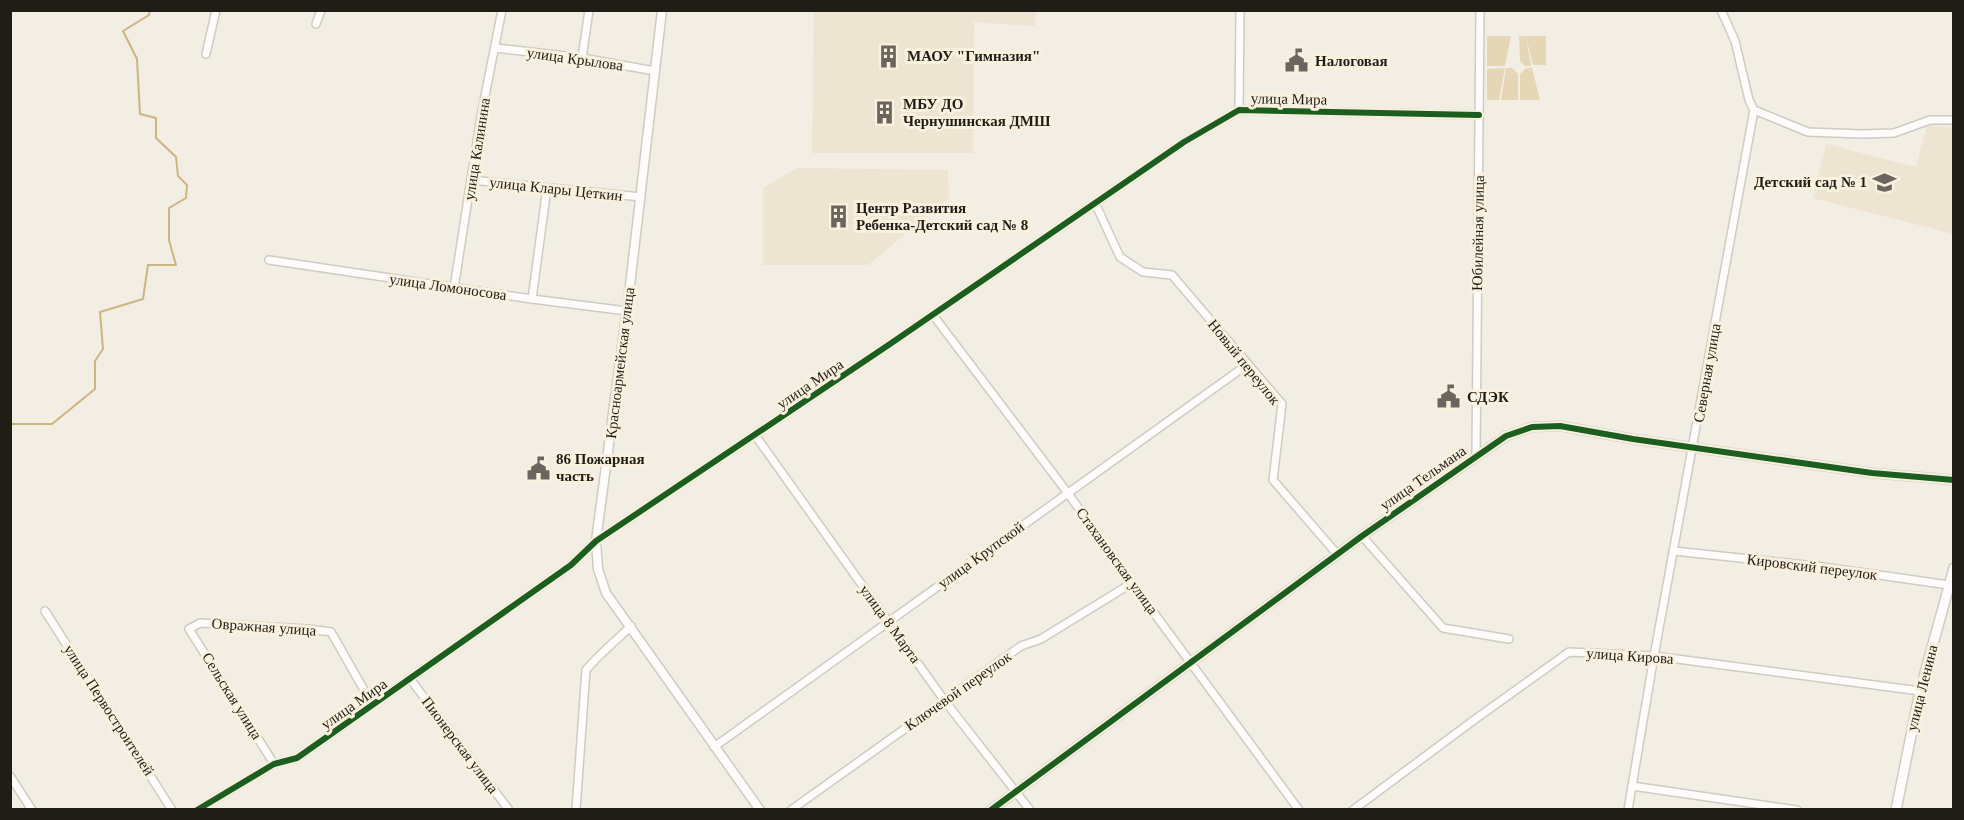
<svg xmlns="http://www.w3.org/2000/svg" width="1964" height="820" font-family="Georgia,serif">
	<rect width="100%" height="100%" fill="#f3eee4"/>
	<g fill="#ede4d2">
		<path d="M814,11V10L1036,11L1035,26L974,22L973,153H812Z"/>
		<path d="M1927,125L1953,128V234L1813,198L1826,144L1916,167Z"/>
		<path d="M797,168L948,170L949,198L868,265H763V188Z"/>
	</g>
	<g fill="#e5d6b5">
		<path d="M1487,36H1511L1505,66H1487Z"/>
		<path d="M1519,36H1546V65H1533L1526,37L1531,66H1525L1520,61Z"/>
		<path d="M1505,68L1499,100H1487V69Z"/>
		<path d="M1506,68H1512L1518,74V100H1501Z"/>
		<path d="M1526,68H1532L1540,100H1520V74Z"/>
	</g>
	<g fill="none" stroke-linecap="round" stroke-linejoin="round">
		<path stroke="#ccb581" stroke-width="2" d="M10,424H52L95,389V361L103,349L100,312L143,299L148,265H176L169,240V208L186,198L187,185L178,176L176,157L156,138V118L140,114L137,59L123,31L149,15L150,10"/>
		<defs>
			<g id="minor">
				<path d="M316,24L321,10"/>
				<path d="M496,48L582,58L655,71"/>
				<path d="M206,54L216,10"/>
				<path d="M582,58L589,10"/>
				<path d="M1239,110L1240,10"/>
				<path d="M1754,110L1808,132L1862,134L1894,133L1930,120H1954"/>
				<path d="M471,180L641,197"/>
				<path d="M1095,203L1120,257L1143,272L1172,275L1282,404L1273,480L1337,554"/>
				<path d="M269,260L532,299L627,311"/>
				<path d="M454,288L481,116L502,10"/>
				<path d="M532,299L547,188"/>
				<path d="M933,315L1067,492L1132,583L1299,810"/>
				<path d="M755,435L944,700L1030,810"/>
				<path d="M1476,455L1480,10"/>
				<path d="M1362,536L1443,628L1509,639"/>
				<path d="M1674,551L1816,566L1949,585"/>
				<path d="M45,611L172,810"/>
				<path d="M411,680L509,810"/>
				<path d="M714,747L1248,364"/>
				<path d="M274,764L189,629L200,623L308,629L331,632L372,704"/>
				<path d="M10,776L32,810"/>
				<path d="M1632,786L1797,810"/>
				<path d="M197,810L274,764L297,758L571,565L596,541L890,344L1184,142L1239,110L1479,115"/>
				<path d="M576,810L586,670C599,654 616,641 631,626"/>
				<path d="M791,810L1021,646L1041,639L1132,583"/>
				<path d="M1353,810L1474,720L1569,652L1654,656L1920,691"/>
				<path d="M1628,810L1654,656L1754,110L1749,100L1735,41L1721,10"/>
			</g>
			<g id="tertiary">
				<path d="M662,10L629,294L596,541L598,569L606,593L760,810"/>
				<path d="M991,810L1362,536L1506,436L1532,427L1560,426L1633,439L1872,473L1954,480"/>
			</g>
			<path id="secondary" d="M1896,810L1920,691L1954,568"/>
		</defs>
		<use href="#minor" stroke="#cfcbc3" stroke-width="10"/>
		<use href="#tertiary" stroke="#cfcbc3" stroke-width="11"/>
		<use href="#secondary" stroke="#cfcbc3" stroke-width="12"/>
		<use href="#minor" stroke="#fdfcfb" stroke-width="7"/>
		<use href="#tertiary" stroke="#fdfcfb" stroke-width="8"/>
		<use href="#secondary" stroke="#fdfcfb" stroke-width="9"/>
		<defs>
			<g id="cycleway">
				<path d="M197,810L274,764L297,758L571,565L596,541L890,344L1184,142L1239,110L1479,115"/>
				<path d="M991,810L1362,536L1506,436L1532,427L1560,426L1633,439L1872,473L1954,480"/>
			</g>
		</defs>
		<use href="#cycleway" stroke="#f9f0de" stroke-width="10"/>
		<use href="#cycleway" stroke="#1b5e20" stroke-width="6"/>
	</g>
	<defs>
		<symbol id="building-bare" viewBox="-9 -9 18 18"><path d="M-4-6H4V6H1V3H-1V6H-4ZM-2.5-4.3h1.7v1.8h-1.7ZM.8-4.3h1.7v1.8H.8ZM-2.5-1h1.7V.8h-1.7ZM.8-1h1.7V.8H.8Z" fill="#6a665f" stroke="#f9f0de" stroke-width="2.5" paint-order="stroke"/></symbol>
		<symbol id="civic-bare" viewBox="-9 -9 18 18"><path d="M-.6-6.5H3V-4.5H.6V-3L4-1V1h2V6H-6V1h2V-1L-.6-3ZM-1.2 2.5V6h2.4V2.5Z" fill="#6a665f" stroke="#f9f0de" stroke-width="2.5" paint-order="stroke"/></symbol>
		<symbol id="school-bare" viewBox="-9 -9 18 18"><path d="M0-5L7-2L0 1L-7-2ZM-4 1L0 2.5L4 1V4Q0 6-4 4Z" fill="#6a665f" stroke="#f9f0de" stroke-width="2.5" paint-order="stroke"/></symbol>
	</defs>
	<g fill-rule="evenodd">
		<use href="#building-bare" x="872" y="40" width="33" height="33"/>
		<use href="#civic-bare" x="1280" y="44" width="33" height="33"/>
		<use href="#building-bare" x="868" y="96" width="33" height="33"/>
		<use href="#school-bare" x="1868" y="166" width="33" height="33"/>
		<use href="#building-bare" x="822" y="200" width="33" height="33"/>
		<use href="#civic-bare" x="1432" y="380" width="33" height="33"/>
		<use href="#civic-bare" x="522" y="452" width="33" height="33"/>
	</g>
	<g text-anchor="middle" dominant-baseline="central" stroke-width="6" stroke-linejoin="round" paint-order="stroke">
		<g font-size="15" font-weight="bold" fill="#201d17" stroke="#f9f0de" text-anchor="start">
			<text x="907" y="56">МАОУ "Гимназия"</text>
			<text x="1315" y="61">Налоговая</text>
			<text x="903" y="104">МБУ ДО<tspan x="903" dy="17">Чернушинская ДМШ</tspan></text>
			<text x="1867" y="182" text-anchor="end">Детский сад № 1</text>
			<text x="856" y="208">Центр Развития<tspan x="856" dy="17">Ребенка-Детский сад № 8</tspan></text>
			<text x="1467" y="397">СДЭК</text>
			<text x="556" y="459">86 Пожарная<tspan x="556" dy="17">часть</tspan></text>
		</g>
		<g font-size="15" fill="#201d17" stroke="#f9f0de">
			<text transform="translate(575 59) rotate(8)">улица Крылова</text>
			<text transform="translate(1289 99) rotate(1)">улица Мира</text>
			<text transform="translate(477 149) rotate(-81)">улица Калинина</text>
			<text transform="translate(556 189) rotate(6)">улица Клары Цеткин</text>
			<text transform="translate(1478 233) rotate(-89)">Юбилейная улица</text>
			<text transform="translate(448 287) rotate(8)">улица Ломоносова</text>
			<text transform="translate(1244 362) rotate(51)">Новый переулок</text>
			<text transform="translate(620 363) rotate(-83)">Красноармейская улица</text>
			<text transform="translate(1707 373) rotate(-80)">Северная улица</text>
			<text transform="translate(810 384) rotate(-34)">улица Мира</text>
			<text transform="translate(1423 478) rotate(-35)">улица Тельмана</text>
			<text transform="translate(981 555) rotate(-36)">улица Крупской</text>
			<text transform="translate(1117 561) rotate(54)">Стахановская улица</text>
			<text transform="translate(1812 567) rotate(7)">Кировский переулок</text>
			<text transform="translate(890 624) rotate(54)">улица 8 Марта</text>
			<text transform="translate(264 627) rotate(4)">Овражная улица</text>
			<text transform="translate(1630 656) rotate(4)">улица Кирова</text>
			<text transform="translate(1922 688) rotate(-76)">улица Ленина</text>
			<text transform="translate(958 691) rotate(-35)">Ключевой переулок</text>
			<text transform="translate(232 696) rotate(58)">Сельская улица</text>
			<text transform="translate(354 704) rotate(-35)">улица Мира</text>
			<text transform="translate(109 710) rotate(57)">улица Первостроителей</text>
			<text transform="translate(460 745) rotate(53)">Пионерская улица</text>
		</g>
	</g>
	<rect width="1964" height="820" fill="none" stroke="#201d17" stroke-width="24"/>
</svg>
